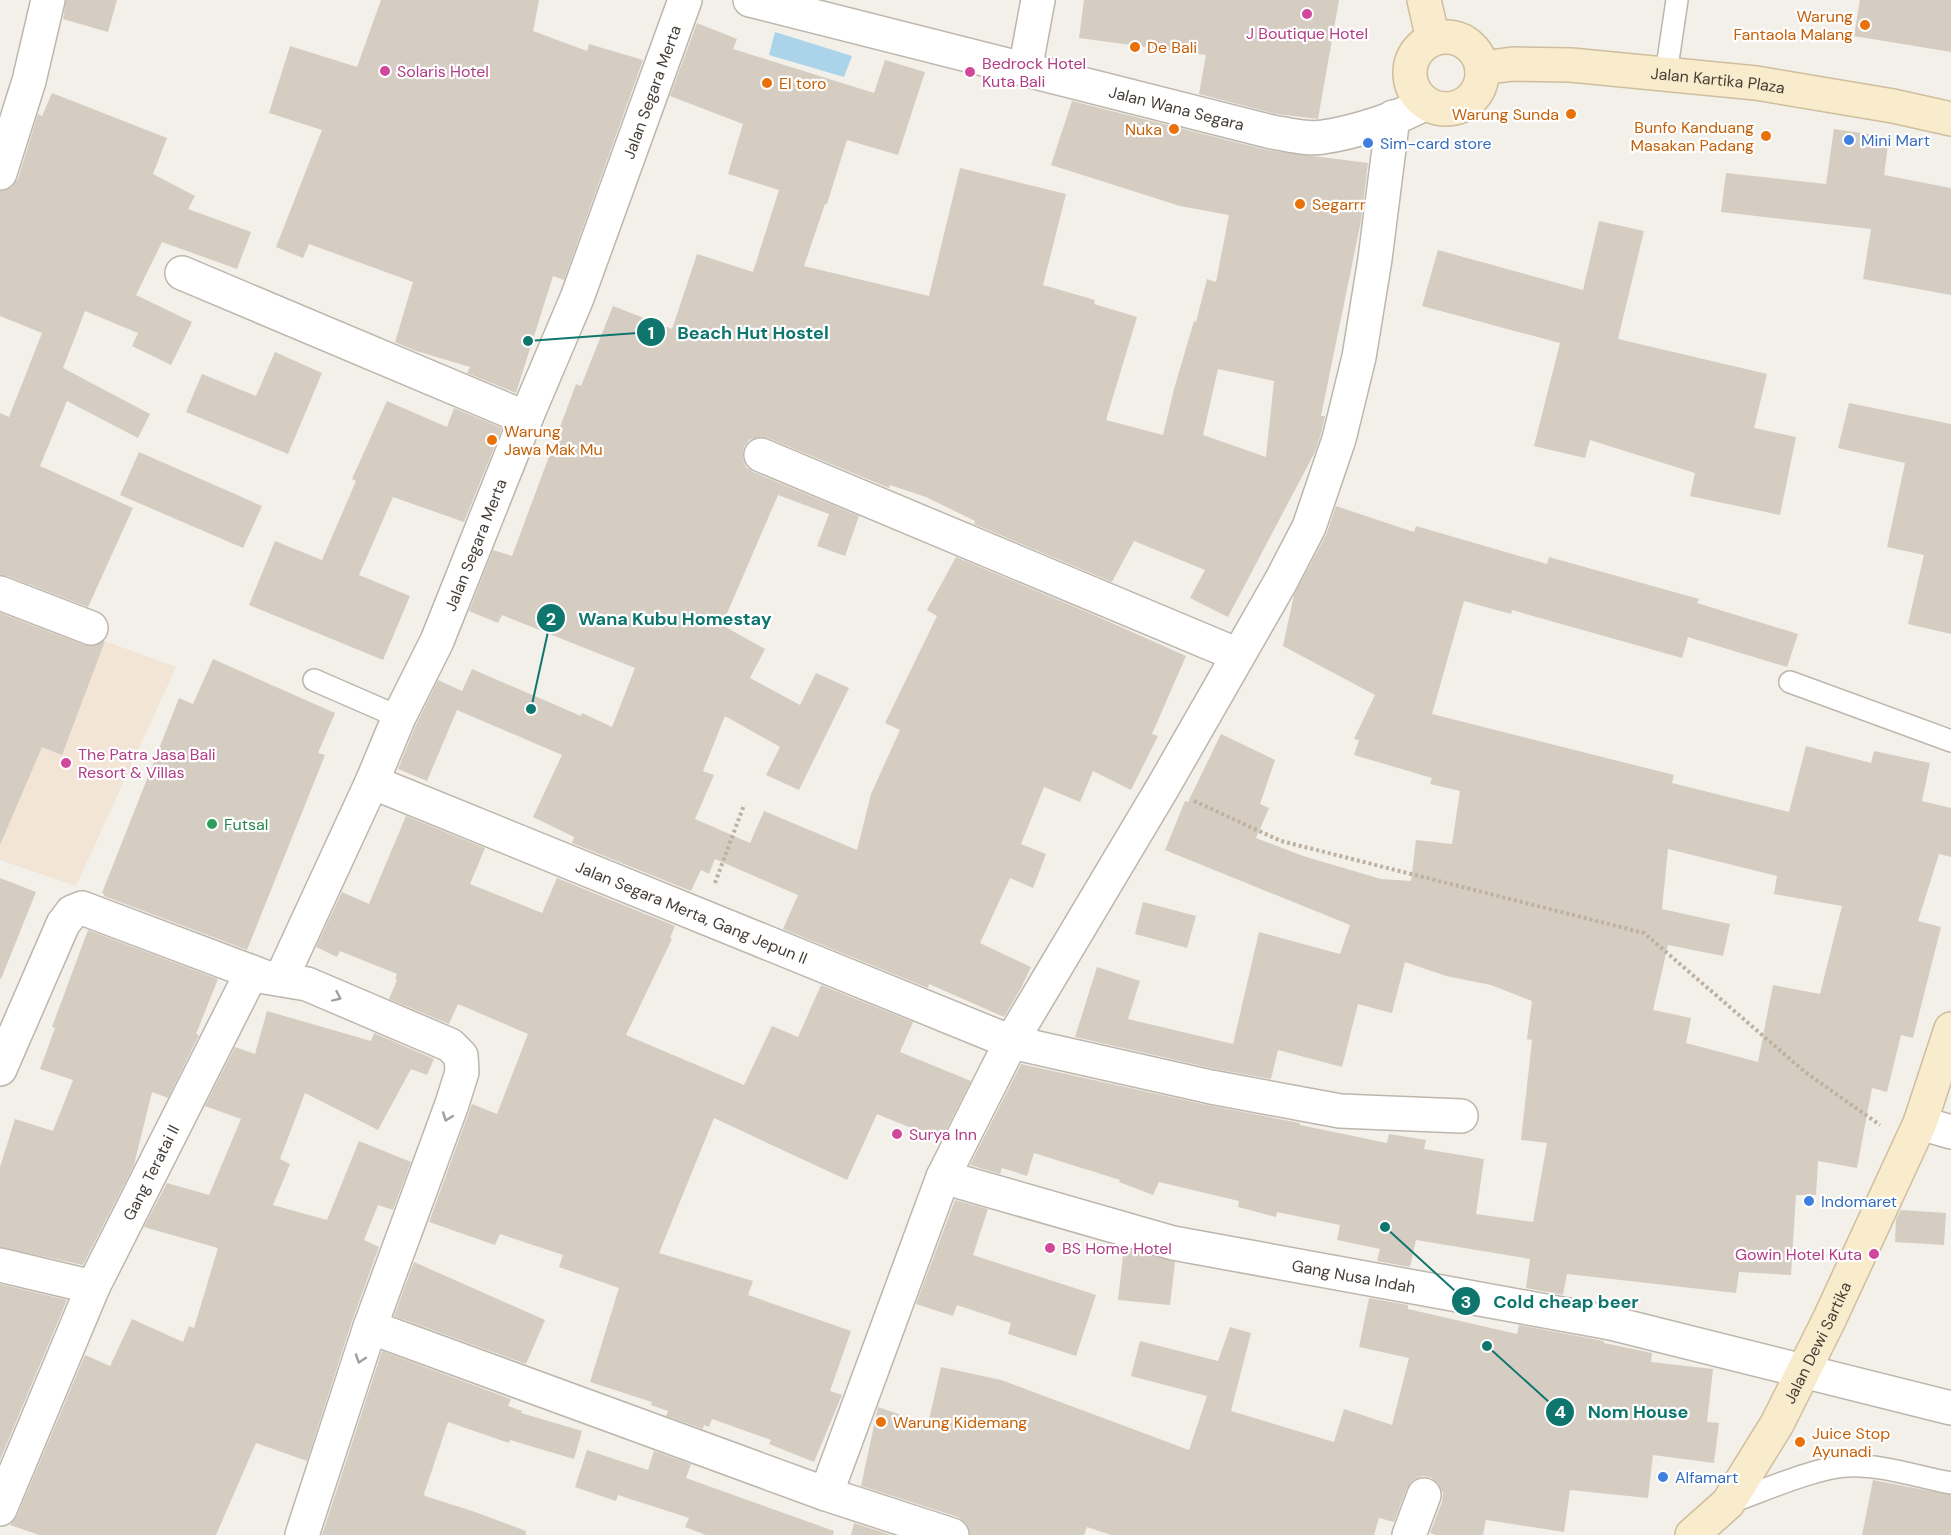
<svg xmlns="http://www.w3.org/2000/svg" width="1951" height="1535" font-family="'DM Sans',sans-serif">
	<rect width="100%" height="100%" fill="#f3efe9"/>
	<path fill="#f2e5d6" d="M0,603L176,667L76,886L0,860Z"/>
	<path fill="#abd4ea" d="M775,32L852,56L844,77L769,55Z"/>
	<g fill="#d6cdc2" fill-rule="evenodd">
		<path d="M66,0H117L108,32L63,19Z"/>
		<path d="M381,0H539L533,31L587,51L589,44L643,60L564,280L553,276L516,393L467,373L470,367L416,351L395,342L413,282L309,244L303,258L276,247L322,130L269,113L290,46L357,67Z"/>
		<path d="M1084,0H1339L1318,119L1276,114L1199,94L1206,55L1079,38Z"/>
		<path d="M1860,0H1951V52L1854,36Z"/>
		<path d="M697,23L737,39L733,49L874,93L885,60L925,72L898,155L847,140L827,204H825L804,266L929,296L960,168L1066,194L1043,285L1095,300L1094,304L1137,317L1106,420L1163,435L1174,389L1194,321L1196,322L1207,279L1216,282L1229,215L1180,206L1051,165L1072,101L1267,150L1368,163L1361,221L1321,416H1325L1321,434L1315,452L1228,617L1190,598L1205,570L1134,541L1112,582L974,524L975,521L926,497L890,485L889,488L768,438L758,437L749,440L744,447L743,458L746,467L753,472L859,516L845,556L817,546L829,514L778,495L722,625L765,649L750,678L800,705L816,673L849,688L799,790L766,775L780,747L725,716L703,771L714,775L695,819L750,843L764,811L857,850L871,794L900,730L885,723L937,616L927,610L956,557L1094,615L1186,656L1152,734L1158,736L1131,790L1093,771L1080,802L1044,787L1021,844L1046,854L1033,888L1010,878L980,943L1031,967L1021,988L1004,1017L929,984L928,988L783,929L798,895L715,859L709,874L701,870L691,891L572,843L574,837L533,817L562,755L457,710L427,781L398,769L416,725L438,680L462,691L472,669L581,716L582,713L612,727L635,668L502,615L498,623L469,611L493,550L512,556L576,384L581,386L613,306L672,329L697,254L753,272L779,190L728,174L743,124L670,96ZM1218,369L1274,381L1266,457L1203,435Z"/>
		<path d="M52,93L167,138L153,174L195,196L188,209L251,232L237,269L162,242L136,295L192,322L171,365L132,346L138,333L85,311L63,368L150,414L138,438L67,401L40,466L133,508L88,607L7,576L0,575V413L9,417L42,333L0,316V191L12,187L18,179L38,114L42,116Z"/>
		<path d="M1834,129L1889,137L1884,175L1951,188V295L1863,279L1871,229L1721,212L1726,173L1826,184Z"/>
		<path d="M1599,221L1644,231L1618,339L1767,374L1754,428L1796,437L1780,515L1690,496L1695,473L1590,440L1585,458L1534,446L1560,343L1422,306L1438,250L1583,290Z"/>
		<path d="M275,352L322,373L288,454L186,412L202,374L256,396Z"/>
		<path d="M387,401L447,427L454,408L502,428L464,522L393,497L359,575L410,596L383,660L249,605L275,541L322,560L356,481L352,479Z"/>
		<path d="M1849,403L1951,424V634L1908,624L1924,555L1887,547L1905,463L1838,448Z"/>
		<path d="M139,452L262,506L243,548L120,495Z"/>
		<path d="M1336,506L1414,532L1416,526L1547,564L1549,557L1699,599L1697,603L1798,634L1787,667L1688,637L1682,658L1512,610L1511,614L1464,601L1432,714L1674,775L1672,783L1789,812L1806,746L1871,763L1874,751L1930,763L1922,801L1951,808V857L1939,854L1918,921L1941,927L1913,1038L1901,1035L1887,1092L1872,1088L1857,1168L1818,1161L1816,1195H1796L1791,1275L1739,1272L1736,1293L1567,1274L1563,1295L1526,1288L1530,1259L1416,1240L1410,1267L1377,1261L1380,1249L1337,1240L1340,1225L1277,1212L1276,1217L1238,1207L1239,1201L1159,1182L1153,1195L1119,1182L1120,1180L1034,1153L1027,1176L1002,1168L1000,1174L970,1165L1021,1064L1207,1105L1300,1123V1125L1387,1143L1389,1134L1426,1140L1424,1149L1484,1159L1476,1214L1533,1222L1547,1143L1521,1140L1532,1040L1527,1039L1532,1001L1491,985L1446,976L1405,962L1392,1013L1358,1004L1342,1067L1278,1050L1271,1079L1215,1069L1075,1037L1097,967L1140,981L1128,1019L1233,1044L1259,932L1340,954L1350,925L1165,850L1185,801L1188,802L1221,734L1275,760L1260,804L1269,808L1256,838L1303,856L1381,879L1411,881L1416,840L1452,844L1460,791L1430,784L1432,778L1354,755L1359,740L1354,739L1375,695L1283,646L1294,595L1326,535ZM1668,849L1777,876L1774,894L1842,906L1820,994L1773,985L1758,1062L1686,1043L1691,1018L1653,1010L1668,945L1723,956L1730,924L1662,909Z"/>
		<path d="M0,613L84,645L94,646L105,641L62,755L42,747L0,845Z"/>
		<path d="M213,659L335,713L318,753L325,755L247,950L104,896V894L102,893L179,698L193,704Z"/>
		<path d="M406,816L485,848L470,884L542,913L557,878L675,926L670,938L672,939L626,1035L744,1085L772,1026L798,1037L821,985L913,1022L900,1052L971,1081L941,1140L877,1114L847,1180L714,1118L659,1253L753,1281L748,1295L851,1331L830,1391L842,1395L814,1462L769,1444L771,1440L712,1419L709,1427L704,1425L703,1429L666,1416L668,1411L651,1405L652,1402L590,1382L619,1288L559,1267L563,1255L500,1234L495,1245L429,1222L472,1104L497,1114L528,1034L458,1004L449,1024L389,999L397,980L395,979L397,974L340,951L337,957L316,947L342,892L369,904Z"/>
		<path d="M0,878L36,892L1,979L0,978Z"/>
		<path d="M1143,902L1196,916L1187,948L1135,934Z"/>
		<path d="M88,930L218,979L196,1034L199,1035L168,1098L152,1092L134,1165L83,1265L0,1247V1167L15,1119L53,1131L73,1080L40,1069L55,1028L52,1027Z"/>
		<path d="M267,1011L371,1041L374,1033L434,1059L427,1075L411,1069L378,1130L305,1093L280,1159L290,1164L273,1205L327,1220L359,1141L411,1162L393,1210L378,1205L364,1240L379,1247L352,1321L307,1461L256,1443L216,1535H39L10,1525L17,1516L85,1355L110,1366L132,1319L183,1342L189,1326L194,1328L218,1248L144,1227L167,1183L209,1195L241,1119L205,1106L235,1047L255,1054Z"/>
		<path d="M955,1200L988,1209L973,1255L1096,1295L1076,1356L1008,1334L1011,1323L957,1305L953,1316L916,1304Z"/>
		<path d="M1901,1210L1946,1213L1944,1245L1895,1242L1896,1219Z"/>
		<path d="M1124,1248L1175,1262L1170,1305L1118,1300Z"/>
		<path d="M414,1262L545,1320L526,1364L394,1316Z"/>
		<path d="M0,1284L67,1300L0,1460Z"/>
		<path d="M1369,1298L1408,1305V1309L1517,1334L1519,1325L1604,1341V1343L1652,1353L1651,1362L1713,1369L1707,1422L1719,1423L1714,1463L1653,1455L1648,1498L1570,1490L1564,1532L1486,1520L1483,1535H1436L1430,1533L1442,1502L1443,1493L1438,1483L1430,1477L1422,1476L1413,1480L1407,1488L1394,1522L1379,1518L1374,1535H1111L1087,1527L1084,1535H970L966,1523L958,1517L861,1486L878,1407L928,1424L941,1367L1001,1380L1189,1450L1207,1396L1131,1376L1140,1341L1218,1361L1230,1327L1251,1333L1231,1411L1334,1442L1344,1409L1392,1425L1409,1358L1359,1347Z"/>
		<path d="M382,1351L511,1399L508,1406L522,1411L521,1413L582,1431L574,1459L510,1440L509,1443L448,1422L424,1494L425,1496L475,1512L526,1531V1535H322Z"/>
		<path d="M587,1450L648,1470L654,1451L691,1464L686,1478L834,1531L833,1535H706L685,1527L689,1518L618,1495L616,1501L575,1487Z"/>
		<path d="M1873,1480L1951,1495V1535H1862Z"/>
		<path d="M854,1523L891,1535H851Z"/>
	</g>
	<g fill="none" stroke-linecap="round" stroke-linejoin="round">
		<defs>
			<g id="lane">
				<path d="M1666,74L1677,0"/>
				<path d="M314,680L399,717"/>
				<path d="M1790,682L1951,741"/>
				<path d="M1728,1503C1761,1492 1813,1468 1847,1466C1881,1464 1918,1477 1951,1483"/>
			</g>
			<g id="street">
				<path id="s1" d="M750,0L1272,132C1287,134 1307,140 1323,137C1352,133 1401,118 1425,103"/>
				<path d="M1025,70L1038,0"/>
				<path d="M0,173L29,81L48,0"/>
				<path d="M182,273L526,418"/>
				<path d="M761,455L1238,655"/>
				<path d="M0,593L91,628"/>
				<path id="s2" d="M372,782L1011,1042L1163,787L1281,581L1309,527L1339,439L1359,357L1375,259L1393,117"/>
				<path id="s3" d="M281,979L372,782L399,717L437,641L526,418L577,298L685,0"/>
				<path d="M0,1069L63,924L72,912L82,908L265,977L307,984L450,1045L461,1056L462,1072L452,1104L370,1327L302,1535"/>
				<path d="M1920,1123L1951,1132"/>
				<path id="s4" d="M943,1177L1173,1243L1611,1323L1951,1408"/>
				<path d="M0,1265L93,1287"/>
				<path d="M370,1327L826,1494L952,1535"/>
				<path d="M826,1494L943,1177L1011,1042L1211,1087L1340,1111L1461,1116"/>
				<path id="s5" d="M0,1509L93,1287L252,972"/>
				<path d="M1409,1535L1424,1495"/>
			</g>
			<g id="secondary">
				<path d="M1424,0L1433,39"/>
				<circle cx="1446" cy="73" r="36"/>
				<path id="s6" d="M1482,68L1513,64L1571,65L1756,83L1893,106L1951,119"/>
				<path id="s7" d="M1692,1535L1728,1503L1777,1424L1829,1320L1920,1123L1951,1029"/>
			</g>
		</defs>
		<use href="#lane" stroke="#bdb6ac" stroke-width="24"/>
		<use href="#street" stroke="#bdb6ac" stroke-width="36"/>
		<use href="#secondary" stroke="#cebe9d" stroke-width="36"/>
		<g stroke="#beb19f" stroke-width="4" stroke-dasharray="3 3" stroke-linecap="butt">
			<path d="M1194,801L1281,841L1644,933L1805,1072L1880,1125"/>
			<path d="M715,883L744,805"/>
		</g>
		<use href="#lane" stroke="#fff" stroke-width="21"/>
		<use href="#street" stroke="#fff" stroke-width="33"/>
		<use href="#secondary" stroke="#f9eccc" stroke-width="33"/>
	</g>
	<defs><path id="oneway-chevron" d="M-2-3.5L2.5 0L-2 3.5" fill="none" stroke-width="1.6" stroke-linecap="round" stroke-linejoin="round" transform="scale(1.5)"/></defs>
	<g stroke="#a29f9c">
		<use href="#oneway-chevron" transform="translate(337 997) rotate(24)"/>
		<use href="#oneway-chevron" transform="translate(447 1117) rotate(110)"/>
		<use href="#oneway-chevron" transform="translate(360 1359) rotate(108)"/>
	</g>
	<g fill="#d1479c" stroke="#fff" stroke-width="2">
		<circle cx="1307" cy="14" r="6"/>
		<circle cx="385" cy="71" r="6"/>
		<circle cx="970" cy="72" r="6"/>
		<circle cx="66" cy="763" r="6"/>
		<circle cx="897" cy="1134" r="6"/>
		<circle cx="1050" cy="1248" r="6"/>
		<circle cx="1874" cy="1254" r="6"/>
	</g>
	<g fill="#e8710a" stroke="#fff" stroke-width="2">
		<circle cx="1865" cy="25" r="6"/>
		<circle cx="1135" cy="47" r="6"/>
		<circle cx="767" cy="83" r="6"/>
		<circle cx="1571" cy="114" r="6"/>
		<circle cx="1174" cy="129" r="6"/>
		<circle cx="1766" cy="136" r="6"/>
		<circle cx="1300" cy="204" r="6"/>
		<circle cx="492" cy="440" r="6"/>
		<circle cx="881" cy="1422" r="6"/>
		<circle cx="1800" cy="1442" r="6"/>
	</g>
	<g fill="#3f7fe0" stroke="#fff" stroke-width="2">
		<circle cx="1849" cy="140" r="6"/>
		<circle cx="1368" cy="143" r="6"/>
		<circle cx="1809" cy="1201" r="6"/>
		<circle cx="1663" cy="1477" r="6"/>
	</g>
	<circle fill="#2e9e5b" stroke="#fff" stroke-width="2" cx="212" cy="824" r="6"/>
	<g text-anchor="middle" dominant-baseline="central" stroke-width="4.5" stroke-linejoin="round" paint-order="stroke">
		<g font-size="16" fill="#c56008" stroke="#fff" text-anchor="start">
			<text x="1853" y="16" text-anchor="end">Warung<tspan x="1853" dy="18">Fantaola Malang</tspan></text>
			<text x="1147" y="47">De Bali</text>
			<text x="779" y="83">El toro</text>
			<text x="1559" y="114" text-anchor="end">Warung Sunda</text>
			<text x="1754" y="127" text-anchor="end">Bunfo Kanduang<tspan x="1754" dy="18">Masakan Padang</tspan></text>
			<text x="1162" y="129" text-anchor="end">Nuka</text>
			<text x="1312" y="204">Segarrr</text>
			<text x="504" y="431">Warung<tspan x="504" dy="18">Jawa Mak Mu</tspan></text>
			<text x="893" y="1422">Warung Kidemang</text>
			<text x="1812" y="1433">Juice Stop<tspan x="1812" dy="18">Ayunadi</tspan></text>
		</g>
		<g font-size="16" fill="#b23c85" stroke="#fff" text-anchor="start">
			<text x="1307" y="33" text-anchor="middle">J Boutique Hotel</text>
			<text x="982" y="63">Bedrock Hotel<tspan x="982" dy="18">Kuta Bali</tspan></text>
			<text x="397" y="71">Solaris Hotel</text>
			<text x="78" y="754">The Patra Jasa Bali<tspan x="78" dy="18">Resort &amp; Villas</tspan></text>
			<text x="909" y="1134">Surya Inn</text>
			<text x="1062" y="1248">BS Home Hotel</text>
			<text x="1862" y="1254" text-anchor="end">Gowin Hotel Kuta</text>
		</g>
		<g font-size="16" fill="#463f38" stroke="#fff">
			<text stroke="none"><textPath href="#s6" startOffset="237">Jalan Kartika Plaza</textPath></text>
			<text stroke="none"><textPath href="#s3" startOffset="962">Jalan Segara Merta</textPath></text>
			<text stroke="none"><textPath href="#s1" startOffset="440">Jalan Wana Segara</textPath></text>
			<text stroke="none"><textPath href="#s3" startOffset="476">Jalan Segara Merta</textPath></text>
			<text stroke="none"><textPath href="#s2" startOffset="345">Jalan Segara Merta, Gang Jepun II</textPath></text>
			<text stroke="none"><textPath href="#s5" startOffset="369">Gang Teratai II</textPath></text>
			<text stroke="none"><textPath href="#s4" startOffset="423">Gang Nusa Indah</textPath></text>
			<text stroke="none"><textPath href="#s7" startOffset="232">Jalan Dewi Sartika</textPath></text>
		</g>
		<g font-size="16" fill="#366cbe" stroke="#fff" text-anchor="start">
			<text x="1861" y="140">Mini Mart</text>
			<text x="1380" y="143">Sim-card store</text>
			<text x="1821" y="1201">Indomaret</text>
			<text x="1675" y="1477">Alfamart</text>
		</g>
		<g font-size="16" fill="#27864d" stroke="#fff" text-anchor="start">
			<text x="224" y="824">Futsal</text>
		</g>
	</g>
	<path fill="none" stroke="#0f766e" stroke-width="2" d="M528 341L651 332M531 709L551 618M1385 1227L1466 1301M1487 1346L1560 1412"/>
	<g fill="#0f766e" stroke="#fff" stroke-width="2">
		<circle cx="528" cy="341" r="6"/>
		<circle cx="531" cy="709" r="6"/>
		<circle cx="1385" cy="1227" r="6"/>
		<circle cx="1487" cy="1346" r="6"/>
		<circle cx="651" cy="332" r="15"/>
		<circle cx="551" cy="618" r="15"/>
		<circle cx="1466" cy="1301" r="15"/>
		<circle cx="1560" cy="1412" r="15"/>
	</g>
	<g font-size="18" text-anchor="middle" font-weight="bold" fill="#fff">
		<text x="651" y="339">1</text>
		<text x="551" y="625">2</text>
		<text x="1466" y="1308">3</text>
		<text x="1560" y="1418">4</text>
	</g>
	<g font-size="18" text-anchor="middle" font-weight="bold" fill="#0f766e" stroke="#fff" stroke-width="4.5" stroke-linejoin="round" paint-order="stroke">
		<text x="753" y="339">Beach Hut Hostel</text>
		<text x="675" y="625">Wana Kubu Homestay</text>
		<text x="1566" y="1308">Cold cheap beer</text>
		<text x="1638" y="1418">Nom House</text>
	</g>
</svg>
